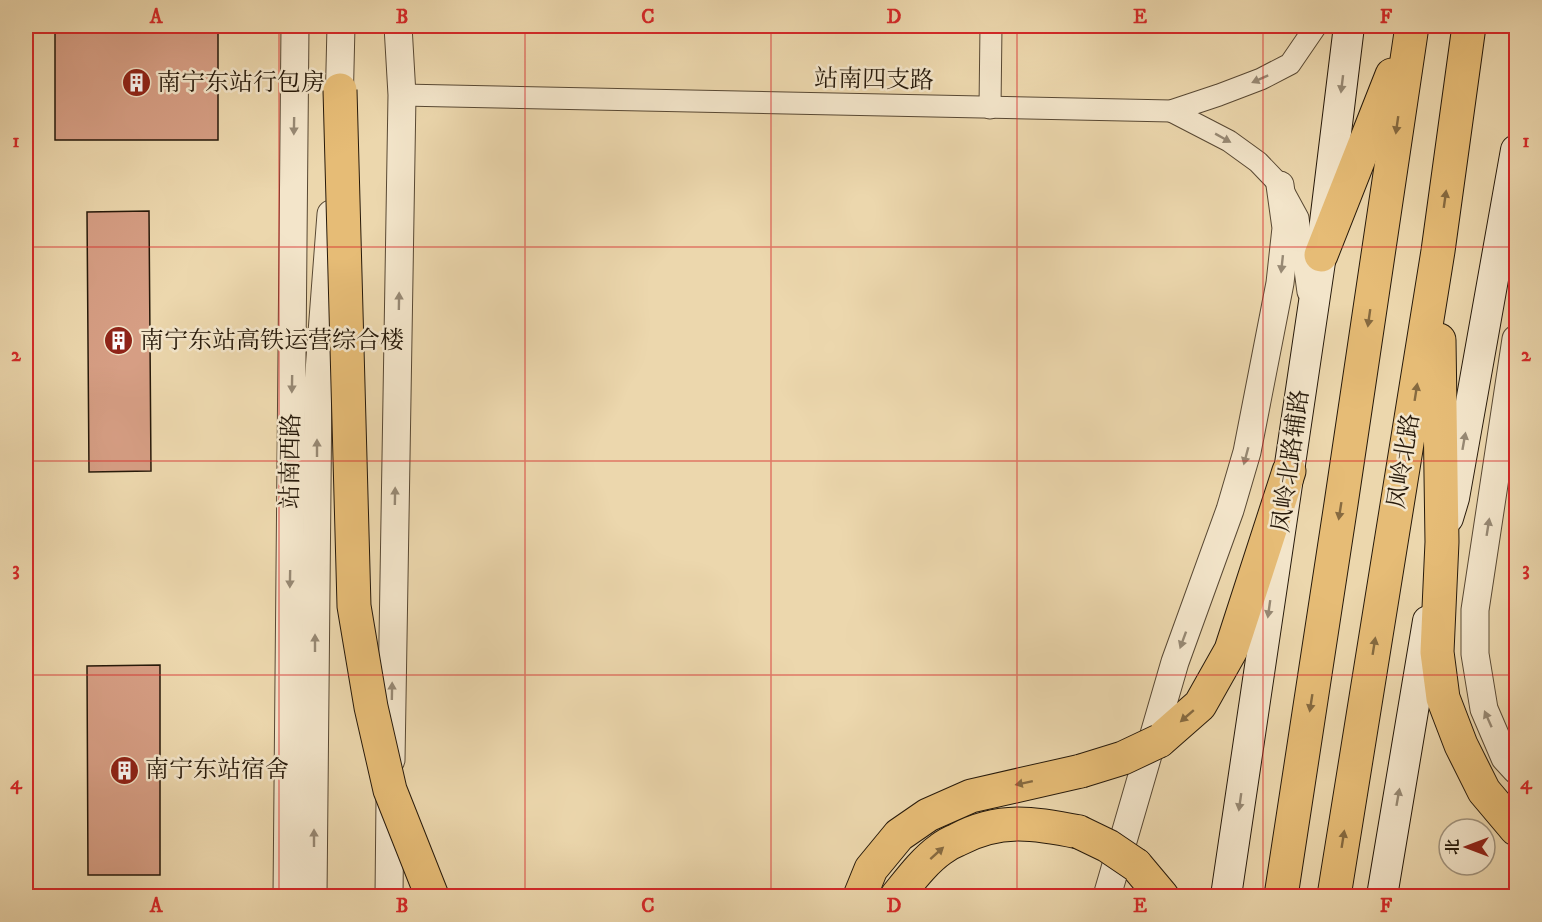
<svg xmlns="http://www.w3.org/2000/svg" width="1542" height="922" font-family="'IM FELL DW Pica','Noto Serif SC',serif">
	<rect width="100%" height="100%" fill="#ecd7ad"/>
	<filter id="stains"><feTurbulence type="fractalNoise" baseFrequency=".00333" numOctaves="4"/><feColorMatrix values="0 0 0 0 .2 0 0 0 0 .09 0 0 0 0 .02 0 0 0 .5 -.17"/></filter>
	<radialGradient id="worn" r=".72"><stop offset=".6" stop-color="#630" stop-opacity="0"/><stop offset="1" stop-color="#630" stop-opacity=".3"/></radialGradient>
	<g fill="#d69e84" stroke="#26190a" stroke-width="1.5">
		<rect x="55" y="26" width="163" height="114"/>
		<path d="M149,211L151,471L89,472L87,212Z"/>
		<path d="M160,665V875H88L87,666Z"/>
	</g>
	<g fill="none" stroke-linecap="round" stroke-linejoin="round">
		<defs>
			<g id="minor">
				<path d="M402,95L1171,111L1219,95L1261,79L1290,64L1316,26"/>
				<path d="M990,108L991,26"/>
				<path d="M1171,111L1229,141L1258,162L1280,185L1298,218L1308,292"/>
			</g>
			<g id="tertiary">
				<path d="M339,110L341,26"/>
				<path d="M1516,339L1475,610V654L1484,709L1505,758L1516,770"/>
				<path d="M391,760L402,95L398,26"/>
				<path d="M287,896L295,26"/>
				<path d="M313,896L318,385L331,214"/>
				<path d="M389,896L390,799"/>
				<path d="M1107,896L1175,662L1230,510L1247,452L1280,283L1286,228L1280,185"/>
			</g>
			<g id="secondary">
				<path d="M1448,518L1454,498L1516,150"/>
				<path d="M1226,896L1321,255L1349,26"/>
				<path d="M1382,896L1428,621"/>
			</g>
			<g id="trunk">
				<path d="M1321,255L1392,75"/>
				<path d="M1439,340L1442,542L1437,652L1443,698L1461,745L1484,791L1516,829"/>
				<path d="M1159,741L1200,705L1231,650L1289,471"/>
				<path d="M1136,865L1162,896"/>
				<path d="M860,896L871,869L899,835L928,815L971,796L1081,771"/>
				<path d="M897,896C910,880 924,861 941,849C946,845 952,842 957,840C999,817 1035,823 1079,832"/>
				<path d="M1281,896L1341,504L1412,26"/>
				<path d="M1334,896L1438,251L1469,26"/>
			</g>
		</defs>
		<use href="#minor" stroke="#584833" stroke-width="23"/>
		<use href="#tertiary" stroke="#584833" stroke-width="29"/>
		<use href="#secondary" stroke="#26190a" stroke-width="32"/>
		<use href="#trunk" stroke="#26190a" stroke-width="35"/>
		<use href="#minor" stroke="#f3e5ca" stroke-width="21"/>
		<use href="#tertiary" stroke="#f3e5ca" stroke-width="27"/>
		<use href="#secondary" stroke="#f3e5ca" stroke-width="30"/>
		<use href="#trunk" stroke="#e6bc76" stroke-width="33"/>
		<defs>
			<path id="primary-bridge" d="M340,90L354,606L371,707L390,790L432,896"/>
			<g id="trunk-bridge">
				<path d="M1081,771L1123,758L1159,741"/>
				<path d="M1079,832L1108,846L1136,865"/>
			</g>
		</defs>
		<use href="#primary-bridge" stroke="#26190a" stroke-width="35" stroke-linecap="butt"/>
		<use href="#trunk-bridge" stroke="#26190a" stroke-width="35" stroke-linecap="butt"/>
		<use href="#primary-bridge" stroke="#e6bc76" stroke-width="33"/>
		<use href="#trunk-bridge" stroke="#e6bc76" stroke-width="33"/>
	</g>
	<defs><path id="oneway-solid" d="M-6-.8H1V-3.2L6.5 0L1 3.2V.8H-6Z" transform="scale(1.5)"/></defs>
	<g fill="#978974">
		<use href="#oneway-solid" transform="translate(1260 79) rotate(156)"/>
		<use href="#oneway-solid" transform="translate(1342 84) rotate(97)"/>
		<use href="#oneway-solid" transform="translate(294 126) rotate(91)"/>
		<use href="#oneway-solid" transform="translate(1223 138) rotate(29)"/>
		<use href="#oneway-solid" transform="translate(1282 264) rotate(96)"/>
		<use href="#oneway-solid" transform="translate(399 301) rotate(-89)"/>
		<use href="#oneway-solid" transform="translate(292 384) rotate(91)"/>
		<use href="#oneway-solid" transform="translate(1464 441) rotate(-80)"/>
		<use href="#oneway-solid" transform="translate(317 448) rotate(-90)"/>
		<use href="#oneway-solid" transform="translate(1246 456) rotate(105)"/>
		<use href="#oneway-solid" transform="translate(395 496) rotate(-89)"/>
		<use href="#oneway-solid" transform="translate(1488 527) rotate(-81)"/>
		<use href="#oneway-solid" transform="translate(290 579) rotate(91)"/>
		<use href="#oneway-solid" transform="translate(1269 609) rotate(98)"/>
		<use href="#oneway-solid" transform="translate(1183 640) rotate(110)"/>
		<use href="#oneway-solid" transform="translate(315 643) rotate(-90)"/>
		<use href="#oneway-solid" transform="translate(392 691) rotate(-89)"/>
		<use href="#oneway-solid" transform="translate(1488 719) rotate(-114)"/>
		<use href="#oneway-solid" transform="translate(1398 797) rotate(-80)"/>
		<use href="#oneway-solid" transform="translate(1240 802) rotate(98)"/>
		<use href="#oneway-solid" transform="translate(314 838) rotate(-90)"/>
	</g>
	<g fill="#866a40">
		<use href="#oneway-solid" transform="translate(1397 125) rotate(98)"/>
		<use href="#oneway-solid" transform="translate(1445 199) rotate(-82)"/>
		<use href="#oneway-solid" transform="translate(1369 318) rotate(98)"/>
		<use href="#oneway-solid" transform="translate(1416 392) rotate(-81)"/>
		<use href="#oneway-solid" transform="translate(1340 511) rotate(99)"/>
		<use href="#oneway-solid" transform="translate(1374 646) rotate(-81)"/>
		<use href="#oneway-solid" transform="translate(1311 703) rotate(99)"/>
		<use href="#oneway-solid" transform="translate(1187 716) rotate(139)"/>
		<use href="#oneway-solid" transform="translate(1024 783) rotate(168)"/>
		<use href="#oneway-solid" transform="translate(1343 839) rotate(-81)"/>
		<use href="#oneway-solid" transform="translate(937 853) rotate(-42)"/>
	</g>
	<path fill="none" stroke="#d62828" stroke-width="1.5" stroke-opacity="0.55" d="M279,26V896M525,26V896M771,26V896M1017,26V896M1263,26V896M26,247H1516M26,461H1516M26,675H1516"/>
	<defs>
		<symbol id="building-disc" viewBox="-11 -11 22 22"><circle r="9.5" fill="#8f2418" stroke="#f3e5ca"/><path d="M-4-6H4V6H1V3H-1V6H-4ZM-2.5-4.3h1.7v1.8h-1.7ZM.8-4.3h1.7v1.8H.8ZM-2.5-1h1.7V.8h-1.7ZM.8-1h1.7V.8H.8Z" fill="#fff"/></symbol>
	</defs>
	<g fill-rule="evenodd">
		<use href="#building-disc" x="120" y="66" width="33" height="33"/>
		<use href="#building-disc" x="102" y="324" width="33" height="33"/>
		<use href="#building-disc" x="108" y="754" width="33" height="33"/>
	</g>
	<g text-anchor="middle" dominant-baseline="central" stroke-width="5" stroke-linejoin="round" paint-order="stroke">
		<g font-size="24" fill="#26190a" stroke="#f3e5ca">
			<text transform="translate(874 80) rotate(1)">站南四支路</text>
			<text transform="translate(291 461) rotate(-89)">站南西路</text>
			<text transform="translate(1291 461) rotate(-82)">凤岭北路辅路</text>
			<text transform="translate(1404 461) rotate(-81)">凤岭北路</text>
		</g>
		<g font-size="24" fill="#26190a" stroke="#f3e5ca" text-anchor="start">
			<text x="157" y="83">南宁东站行包房</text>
			<text x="140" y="341">南宁东站高铁运营综合楼</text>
			<text x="145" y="770">南宁东站宿舍</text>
		</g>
	</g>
	<rect width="1542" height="922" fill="none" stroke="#ecd7ad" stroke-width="66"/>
	<g transform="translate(1467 847) rotate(270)"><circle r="28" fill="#f3e5ca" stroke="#a1937d" stroke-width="1.5"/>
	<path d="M0-4.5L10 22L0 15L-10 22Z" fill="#8f2418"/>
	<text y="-9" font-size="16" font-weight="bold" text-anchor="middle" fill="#26190a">北</text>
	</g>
	<rect x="33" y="33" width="1476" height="856" fill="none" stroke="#d62828" stroke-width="2"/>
	<g font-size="20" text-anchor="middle" font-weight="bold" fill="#d62828">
		<text x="156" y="23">A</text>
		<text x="402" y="23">B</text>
		<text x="648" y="23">C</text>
		<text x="894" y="23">D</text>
		<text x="1140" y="23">E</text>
		<text x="1386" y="23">F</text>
		<text x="16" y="147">1</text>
		<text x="1526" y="147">1</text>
		<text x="16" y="361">2</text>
		<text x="1526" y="361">2</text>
		<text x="16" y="575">3</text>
		<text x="1526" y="575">3</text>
		<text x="16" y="789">4</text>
		<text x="1526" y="789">4</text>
		<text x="156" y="912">A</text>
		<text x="402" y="912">B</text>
		<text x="648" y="912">C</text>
		<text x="894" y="912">D</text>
		<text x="1140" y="912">E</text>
		<text x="1386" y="912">F</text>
	</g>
	<rect width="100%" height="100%" filter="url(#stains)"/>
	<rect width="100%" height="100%" fill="url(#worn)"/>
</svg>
